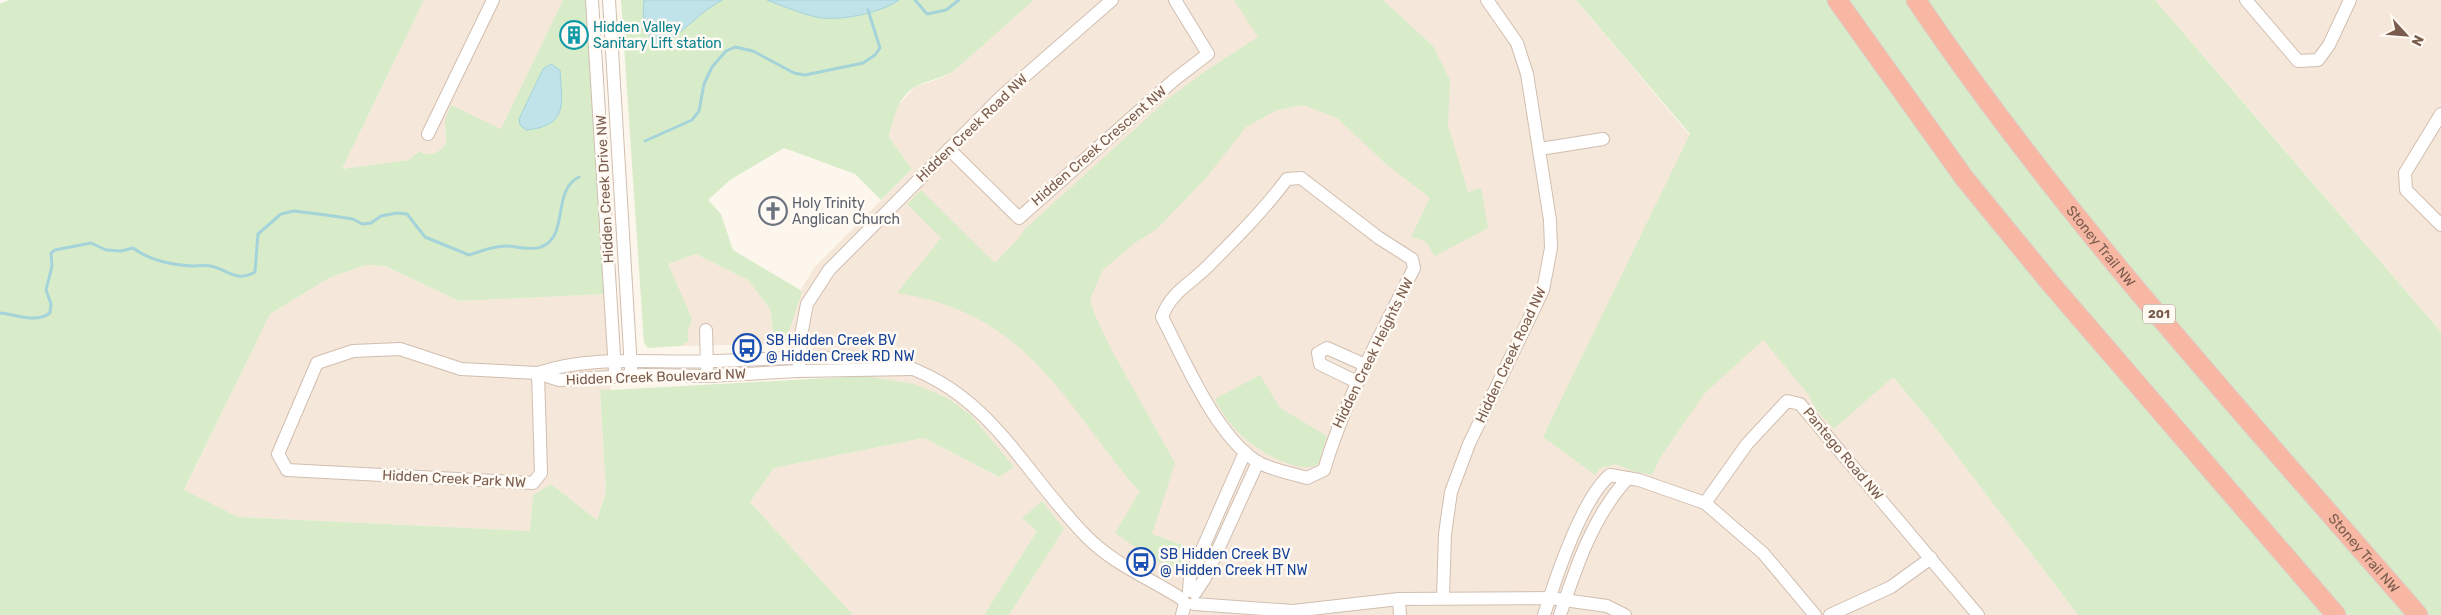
<svg xmlns="http://www.w3.org/2000/svg" width="2441" height="615" font-family="Rubik,sans-serif">
	<rect width="100%" height="100%" fill="#fdf6ec"/>
	<g fill="#f5e8da">
		<path d="M424,0H563L501,130L445,129L446,144L439,152L428,155L420,151L408,160L342,169Z"/>
		<path d="M1034,0H1576L1938,431L2078,615H1009L1064,529L1037,531L984,615H853L750,502L774,468L924,438L998,477L864,376L791,378L786,341L793,316L802,288L814,268L912,169L889,137L895,109L915,87L944,77L954,71Z"/>
		<path d="M2155,0H2441V332L2307,176Z"/>
		<path d="M696,254L748,280L770,309L775,344L681,346L688,336L689,324L668,264Z"/>
		<path d="M365,265L384,266L459,301L606,294L611,390L600,391L606,492L597,520L551,484L533,495L530,531L238,517L184,491L270,314L329,278Z"/>
	</g>
	<g fill="#d8ecc9">
		<path d="M9,0H424L342,169L408,160L420,151C431,158 438,153 446,144L445,120L451,105L501,129L563,0H587L606,294L459,301L385,266L365,265L329,278L270,314L184,490L238,517L530,531L533,495L551,484L597,520L606,492L600,390H611L864,376L914,384L947,398L971,415L1014,467L999,477L924,438L774,468L750,502L853,615H0V4Z"/>
		<path d="M621,0H1034L954,71C942,78 929,80 917,86C898,95 893,119 889,137L912,169L881,200L855,174L784,148L730,180L708,200L721,214L733,250L802,291L786,341L775,344L770,309L748,280L696,254L668,264L692,319L688,331V341L681,346L648,348L644,343Z"/>
		<path d="M1234,0H1383L1433,46L1450,80L1448,125L1468,192L1481,188L1488,228L1435,256L1425,241L1411,237L1430,198L1386,164L1337,118L1303,105L1277,110L1246,127L1206,178L1157,229L1136,242L1103,270L1090,299L1094,313L1111,349L1175,463L1152,534L1188,547L1180,568L1175,570L1148,556L1115,533L1140,491L1130,481C1058,392 1022,312 897,293L941,238L907,204L921,190L995,263L1019,238L1024,230L1169,98L1210,68L1258,37Z"/>
		<path d="M1576,0H2155L2441,332V615H2078L1938,431L1893,377L1834,429L1816,410L1809,395L1763,340L1704,394L1660,458L1652,475L1632,471L1616,464L1600,468L1595,475L1543,437L1690,134Z"/>
		<path d="M1260,375L1280,408L1327,436L1318,464C1298,477 1252,447 1238,432C1228,422 1221,411 1215,399Z"/>
		<path d="M1042,501L1064,529L1009,615H984L1037,531L1022,518Z"/>
	</g>
	<g fill="#bfe3e8" stroke="#a5d3da">
		<path d="M644,0H722L705,11L666,44H654C644,32 642,16 644,0Z"/>
		<path d="M767,0H899C881,13 838,22 816,17C799,13 783,6 767,0Z"/>
		<path d="M551,64L560,70C562,103 569,126 526,130L520,125L519,119L543,69Z"/>
	</g>
	<g fill="none" stroke-linecap="round" stroke-linejoin="round">
		<g stroke="#a5d3da" stroke-width="3">
			<path d="M915,0L927,14L946,10L959,0"/>
			<path d="M645,141L692,120L699,111L704,84L712,67L726,51L735,47L753,51L794,73L805,75L863,63L875,55L880,48L868,10"/>
			<path d="M0,313C16,314 35,324 50,313L51,304L46,290L52,266L51,253L55,250L91,243L106,250L121,251L133,248C149,260 172,265 192,266C198,266 205,265 211,266C226,269 236,283 255,272L258,234L281,214L294,211L326,215L353,219L362,224L371,223L381,216L397,213L407,214L425,237L469,255C481,251 493,246 506,246C516,246 532,251 541,247C570,236 551,191 579,177"/>
		</g>
		<defs>
			<g id="minor">
				<path d="M592,0L615,371"/>
				<path d="M609,0L631,369"/>
				<path d="M2246,0L2298,61L2318,60L2329,45L2350,0"/>
				<path d="M2441,114L2405,173L2406,190L2441,225"/>
				<path d="M428,134L493,0"/>
				<path d="M949,149L1019,218L1174,80L1208,54L1175,0"/>
				<path d="M1540,149L1603,139"/>
				<path d="M1301,178L1379,238L1412,259L1414,268C1381,334 1345,399 1324,470L1307,478C1291,473 1270,470 1256,461C1215,434 1185,361 1162,317C1171,292 1189,285 1207,267C1235,239 1264,210 1287,179Z"/>
				<path d="M706,330L707,368"/>
				<path d="M799,364L802,330L807,304L829,270L1002,96L1112,0"/>
				<path d="M538,373L541,473L533,483L287,470L278,454L317,363L353,351L400,349L461,369L538,373L559,380L645,375L708,376L798,371L913,369"/>
				<path d="M538,373C593,354 656,364 714,361C756,359 797,357 839,358C852,358 868,356 881,359C986,383 1017,465 1085,535C1114,565 1148,577 1182,599"/>
				<path d="M1357,382L1320,364L1318,353L1327,348L1365,365"/>
				<path d="M1705,503L1747,444L1787,401L1800,404L1978,615"/>
				<path d="M1189,591L1190,577L1245,452"/>
				<path d="M1195,593L1205,578L1258,462"/>
				<path d="M1443,597L1445,534L1451,492L1469,444L1543,290L1551,248L1550,220L1527,74L1517,43L1487,0"/>
				<path d="M1399,599L1400,615"/>
				<path d="M1194,604L1293,611L1399,599L1550,598L1607,606L1625,615"/>
				<path d="M1182,615L1185,603"/>
				<path d="M1544,615C1555,580 1582,498 1610,475L1639,480L1705,503L1763,553L1815,615"/>
				<path d="M1560,615C1576,567 1593,516 1628,478"/>
				<path d="M1830,615L1891,587L1931,558"/>
			</g>
			<g id="highway">
				<path d="M1837,0L1965,179L2051,284L2336,615"/>
				<path id="s1" d="M1916,0C2063,218 2246,416 2418,615"/>
			</g>
		</defs>
		<use href="#minor" stroke="#d1beb0" stroke-width="14"/>
		<use href="#highway" stroke="#dad1cd" stroke-width="21"/>
		<use href="#minor" stroke="#fff" stroke-width="12"/>
		<use href="#highway" stroke="#f7b7a3" stroke-width="19"/>
	</g>
	<defs>
		<symbol id="building-ring" viewBox="-11 -11 22 22"><circle r="9.5" fill="#fffaf3" stroke="#0f9aa8" stroke-width="1.5"/><path d="M-4-6H4V6H1V3H-1V6H-4ZM-2.5-4.3h1.7v1.8h-1.7ZM.8-4.3h1.7v1.8H.8ZM-2.5-1h1.7V.8h-1.7ZM.8-1h1.7V.8H.8Z" fill="#0f9aa8"/></symbol>
		<symbol id="church-ring" viewBox="-11 -11 22 22"><circle r="9.5" fill="#fffaf3" stroke="#6b7280" stroke-width="1.5"/><path d="M-1.2-6h2.4v3.5h3.3v2.4h-3.3V6h-2.4V-.1h-3.3v-2.4h3.3Z" fill="#6b7280"/></symbol>
		<symbol id="bus-ring" viewBox="-11 -11 22 22"><circle r="9.5" fill="#fffaf3" stroke="#1a4fb4" stroke-width="1.5"/><path d="M-5-6H5V4H4V6H2V4H-2V6H-4V4H-5ZM-3.5-4V0h7V-4ZM-3.5 1.2v1.5H-2V1.2ZM2 1.2v1.5H3.5V1.2Z" fill="#1a4fb4"/></symbol>
	</defs>
	<g fill-rule="evenodd">
		<use href="#building-ring" x="558" y="19" width="32" height="32"/>
		<use href="#church-ring" x="757" y="195" width="32" height="32"/>
		<use href="#bus-ring" x="731" y="332" width="32" height="32"/>
		<use href="#bus-ring" x="1125" y="546" width="32" height="32"/>
	</g>
	<g text-anchor="middle" dominant-baseline="central" stroke-width="5" stroke-linejoin="round" paint-order="stroke">
		<rect fill="#fffaf3" stroke="#a28b7f" stroke-width="1" x="2143" y="304.5" width="32" height="19" rx="4"/>
		<g font-size="12" font-weight="bold" fill="#7a5c4d">
			<text x="2159" y="314">201</text>
		</g>
		<g font-size="14" fill="#0d838f" stroke="#fffaf3" text-anchor="start">
			<text x="593" y="27">Hidden Valley<tspan x="593" dy="16">Sanitary Lift station</tspan></text>
		</g>
		<g font-size="14" fill="#7a5c4d" stroke="#fffaf3">
			<text transform="translate(972 128) rotate(-44)">Hidden Creek Road NW</text>
			<text transform="translate(1099 146) rotate(-41)">Hidden Creek Crescent NW</text>
			<text transform="translate(605 189) rotate(-93)">Hidden Creek Drive NW</text>
			<text stroke="none"><textPath href="#s1" startOffset="308">Stoney Trail NW</textPath></text>
			<text transform="translate(1373 353) rotate(-64)">Hidden Creek Heights NW</text>
			<text transform="translate(1511 355) rotate(-65)">Hidden Creek Road NW</text>
			<text transform="translate(656 377) rotate(-2)">Hidden Creek Boulevard NW</text>
			<text transform="translate(1843 454) rotate(50)">Pantego Road NW</text>
			<text transform="translate(454 479) rotate(3)">Hidden Creek Park NW</text>
			<text stroke="none"><textPath href="#s1" startOffset="712">Stoney Trail NW</textPath></text>
		</g>
		<g font-size="14" fill="#5b616d" stroke="#fffaf3" text-anchor="start">
			<text x="792" y="203">Holy Trinity<tspan x="792" dy="16">Anglican Church</tspan></text>
		</g>
		<g font-size="14" fill="#164399" stroke="#fffaf3" text-anchor="start">
			<text x="766" y="340">SB Hidden Creek BV<tspan x="766" dy="16">@ Hidden Creek RD NW</tspan></text>
			<text x="1160" y="554">SB Hidden Creek BV<tspan x="1160" dy="16">@ Hidden Creek HT NW</tspan></text>
		</g>
	</g>
	<g transform="translate(2406 35) rotate(116)" stroke="#fffaf3" stroke-width="4" paint-order="stroke">
	<path d="M0-4L9 19L0 12L-9 19Z" fill="#7a5c4d"/>
	<text y="-8" font-size="14" font-weight="bold" text-anchor="middle" fill="#7a5c4d">N</text>
	</g>
</svg>
